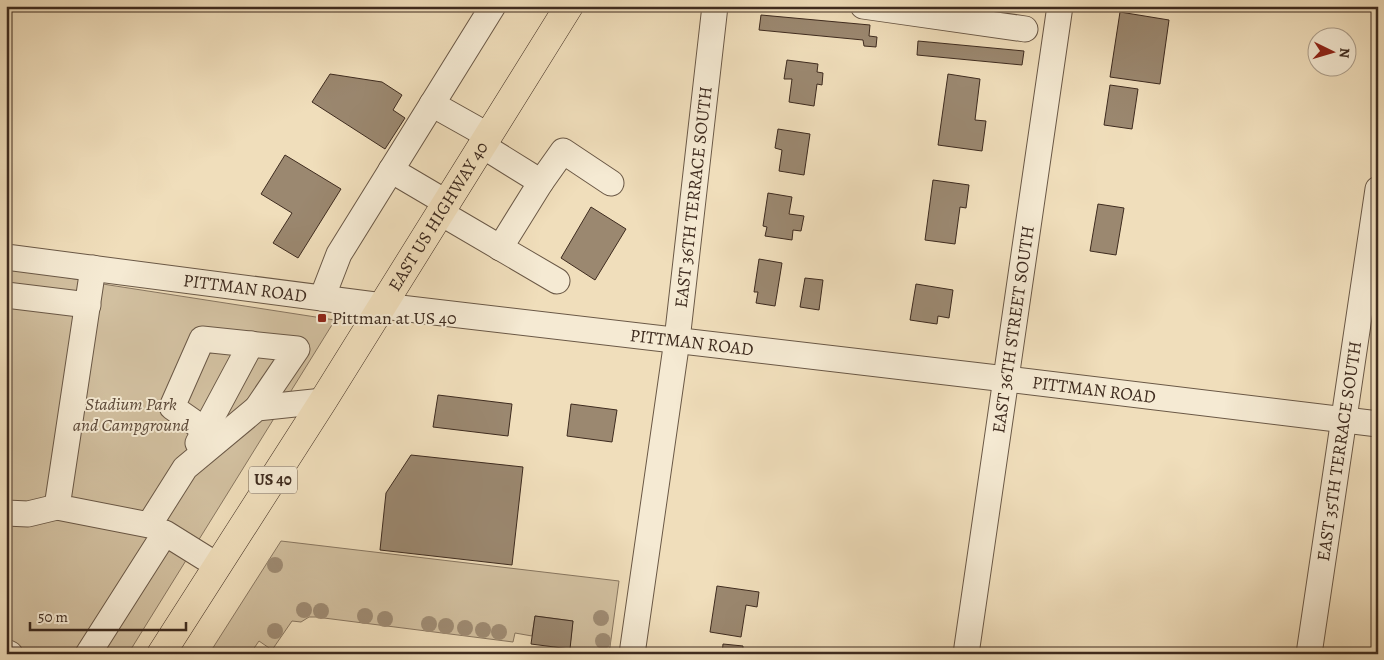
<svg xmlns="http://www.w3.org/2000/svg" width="1384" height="660" font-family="Alegreya,serif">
	<rect width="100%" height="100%" fill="#f0debb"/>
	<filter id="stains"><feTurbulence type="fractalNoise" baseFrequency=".004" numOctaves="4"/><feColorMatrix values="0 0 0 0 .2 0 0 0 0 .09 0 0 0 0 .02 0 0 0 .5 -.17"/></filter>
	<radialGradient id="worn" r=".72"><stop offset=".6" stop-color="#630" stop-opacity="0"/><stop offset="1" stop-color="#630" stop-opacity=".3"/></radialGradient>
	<g fill="#d2c0a0" stroke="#887660">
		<path d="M6,267L109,285L335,320L128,654H6Z"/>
		<path d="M281,541L619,581L609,654H569L573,621L535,616L532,636L515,633L513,642L316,617H309L301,622L292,621L272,650L259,641L250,654H209Z"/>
	</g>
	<g fill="#9b8870" stroke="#3e2b1f">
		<path d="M1120,12L1169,20L1160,84L1110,77Z"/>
		<path d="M761,15L870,25L869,36L877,37L876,47L864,46L863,40L759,30Z"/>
		<path d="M918,41L1024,51L1022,65L917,55Z"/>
		<path d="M787,60L818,64L817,72L823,73L822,85L817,84L814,106L789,102L792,79H784Z"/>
		<path d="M330,74L382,82L402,95L393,110L405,118L385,149L312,102Z"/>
		<path d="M948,74L980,79L975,120L986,121L982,151L938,145Z"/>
		<path d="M1110,85L1138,89L1132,129L1104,125Z"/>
		<path d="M778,129L810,134L804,175L779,171L782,150L775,148Z"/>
		<path d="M285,155L341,189L298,258L273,243L292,213L261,194Z"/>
		<path d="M933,180L969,185L966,208L960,207L955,244L925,240Z"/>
		<path d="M768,193L792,197L789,214L804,216L801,231L793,230L792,240L765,236L767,227L763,226Z"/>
		<path d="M1098,204L1124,208L1116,255L1090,251Z"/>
		<path d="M591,207L626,229L595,280L561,258Z"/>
		<path d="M759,259L782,263L775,306L756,303L758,292H754Z"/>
		<path d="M805,278L823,280L819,310L800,307Z"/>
		<path d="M916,284L953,290L949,318L938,316L937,324L910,320Z"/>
		<path d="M438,395L512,404L508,436L433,427Z"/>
		<path d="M571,404L617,410L612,442L567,436Z"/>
		<path d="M411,455L523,467L512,565L380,550L386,493Z"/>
		<path d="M717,586L759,592L757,607L746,605L741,637L710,632Z"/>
		<path d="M535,616L573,621L570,649L531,644Z"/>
		<path d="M723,644L743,646V654H722Z"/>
	</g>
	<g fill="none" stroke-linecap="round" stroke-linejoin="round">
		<defs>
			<g id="minor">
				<path d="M863,6L1025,29"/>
				<path d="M432,104L489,136"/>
				<path d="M483,146L541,182L500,248"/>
				<path d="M391,170L447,203"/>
				<path d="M541,182L563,151L611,183"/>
				<path d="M441,213L557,281"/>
				<path id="s1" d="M6,257L383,306L1006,379L1378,424"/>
				<path d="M93,268L57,507L149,525L185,468L257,408L323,401"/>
				<path d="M6,295L88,305"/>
				<path d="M322,298L339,254L493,6"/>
				<path d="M205,430L172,407L202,339L297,349L257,408"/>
				<path d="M198,443L251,344"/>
				<path d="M6,513L28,514L57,507"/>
				<path d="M6,652L10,654"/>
				<path d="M88,654L165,533L218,566"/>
				<path id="s2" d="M632,654L677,340L715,6"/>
				<path id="s3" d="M966,654L1060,6"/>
				<path id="s4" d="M1309,654L1378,189"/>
			</g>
			<g id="major">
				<path id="s5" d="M161,654L323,401L569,6"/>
			</g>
		</defs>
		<use href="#minor" stroke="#6a5846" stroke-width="27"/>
		<use href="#major" stroke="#3e2b1f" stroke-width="29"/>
		<use href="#minor" stroke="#f5ead3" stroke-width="25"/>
		<use href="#major" stroke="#f0debb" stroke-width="28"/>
	</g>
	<g fill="#9f8c74">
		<circle cx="275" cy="565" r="8"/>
		<circle cx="304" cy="610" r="8"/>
		<circle cx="321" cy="611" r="8"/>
		<circle cx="365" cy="616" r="8"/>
		<circle cx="601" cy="618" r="8"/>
		<circle cx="385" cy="619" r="8"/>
		<circle cx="429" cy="624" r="8"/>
		<circle cx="446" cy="626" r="8"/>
		<circle cx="465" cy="628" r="8"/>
		<circle cx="483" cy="630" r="8"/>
		<circle cx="275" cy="631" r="8"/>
		<circle cx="499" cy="632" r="8"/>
		<circle cx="603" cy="641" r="8"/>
	</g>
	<rect fill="#8f2418" stroke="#f5ead3" stroke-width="2" x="317" y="313" width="10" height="10" rx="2.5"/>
	<g text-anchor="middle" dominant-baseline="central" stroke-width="4" stroke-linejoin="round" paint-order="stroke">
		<rect fill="#f5ead3" stroke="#756455" stroke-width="1" x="249" y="466.5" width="48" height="27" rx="4"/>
		<g font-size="16" font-weight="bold" fill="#3e2b1f">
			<text x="273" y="480">US 40</text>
		</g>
		<g font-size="18" fill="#3e2b1f" stroke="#f5ead3">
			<text stroke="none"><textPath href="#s2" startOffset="461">EAST 36TH TERRACE SOUTH</textPath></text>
			<text stroke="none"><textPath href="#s5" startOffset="518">EAST US HIGHWAY 40</textPath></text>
			<text stroke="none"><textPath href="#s1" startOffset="241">PITTMAN ROAD</textPath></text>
			<text stroke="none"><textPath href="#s3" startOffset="328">EAST 36TH STREET SOUTH</textPath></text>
			<text stroke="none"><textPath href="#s1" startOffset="691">PITTMAN ROAD</textPath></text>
			<text stroke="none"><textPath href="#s1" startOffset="1096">PITTMAN ROAD</textPath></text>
			<text stroke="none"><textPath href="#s4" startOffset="205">EAST 35TH TERRACE SOUTH</textPath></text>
		</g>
		<g font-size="18" fill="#3e2b1f" stroke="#f5ead3" text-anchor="start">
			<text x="332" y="318">Pittman at US 40</text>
		</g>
		<g font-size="18" font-style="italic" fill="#5c4939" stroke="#f5ead3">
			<text x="131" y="404">Stadium Park<tspan x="131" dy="21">and Campground</tspan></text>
		</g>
	</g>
	<rect width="1384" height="660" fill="none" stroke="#f0debb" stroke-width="25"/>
	<rect x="8" y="8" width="1369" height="645" fill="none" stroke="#3e2b1f" stroke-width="2.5"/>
	<rect x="12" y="12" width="1359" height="635" fill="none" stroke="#3e2b1f"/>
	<g transform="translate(1332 52) rotate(95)"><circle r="24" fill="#f5ead3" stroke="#ac9e8b"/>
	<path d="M0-4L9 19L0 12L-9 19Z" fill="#8f2418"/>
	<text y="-8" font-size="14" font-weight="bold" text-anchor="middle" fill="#3e2b1f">N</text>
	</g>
	<path d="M30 622v8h156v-8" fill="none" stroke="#3e2b1f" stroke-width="2.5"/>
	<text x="38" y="622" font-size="15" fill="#3e2b1f" stroke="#f5ead3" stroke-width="4" paint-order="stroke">50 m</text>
	<rect width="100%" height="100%" filter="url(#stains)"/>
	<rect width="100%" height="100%" fill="url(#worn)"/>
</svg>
